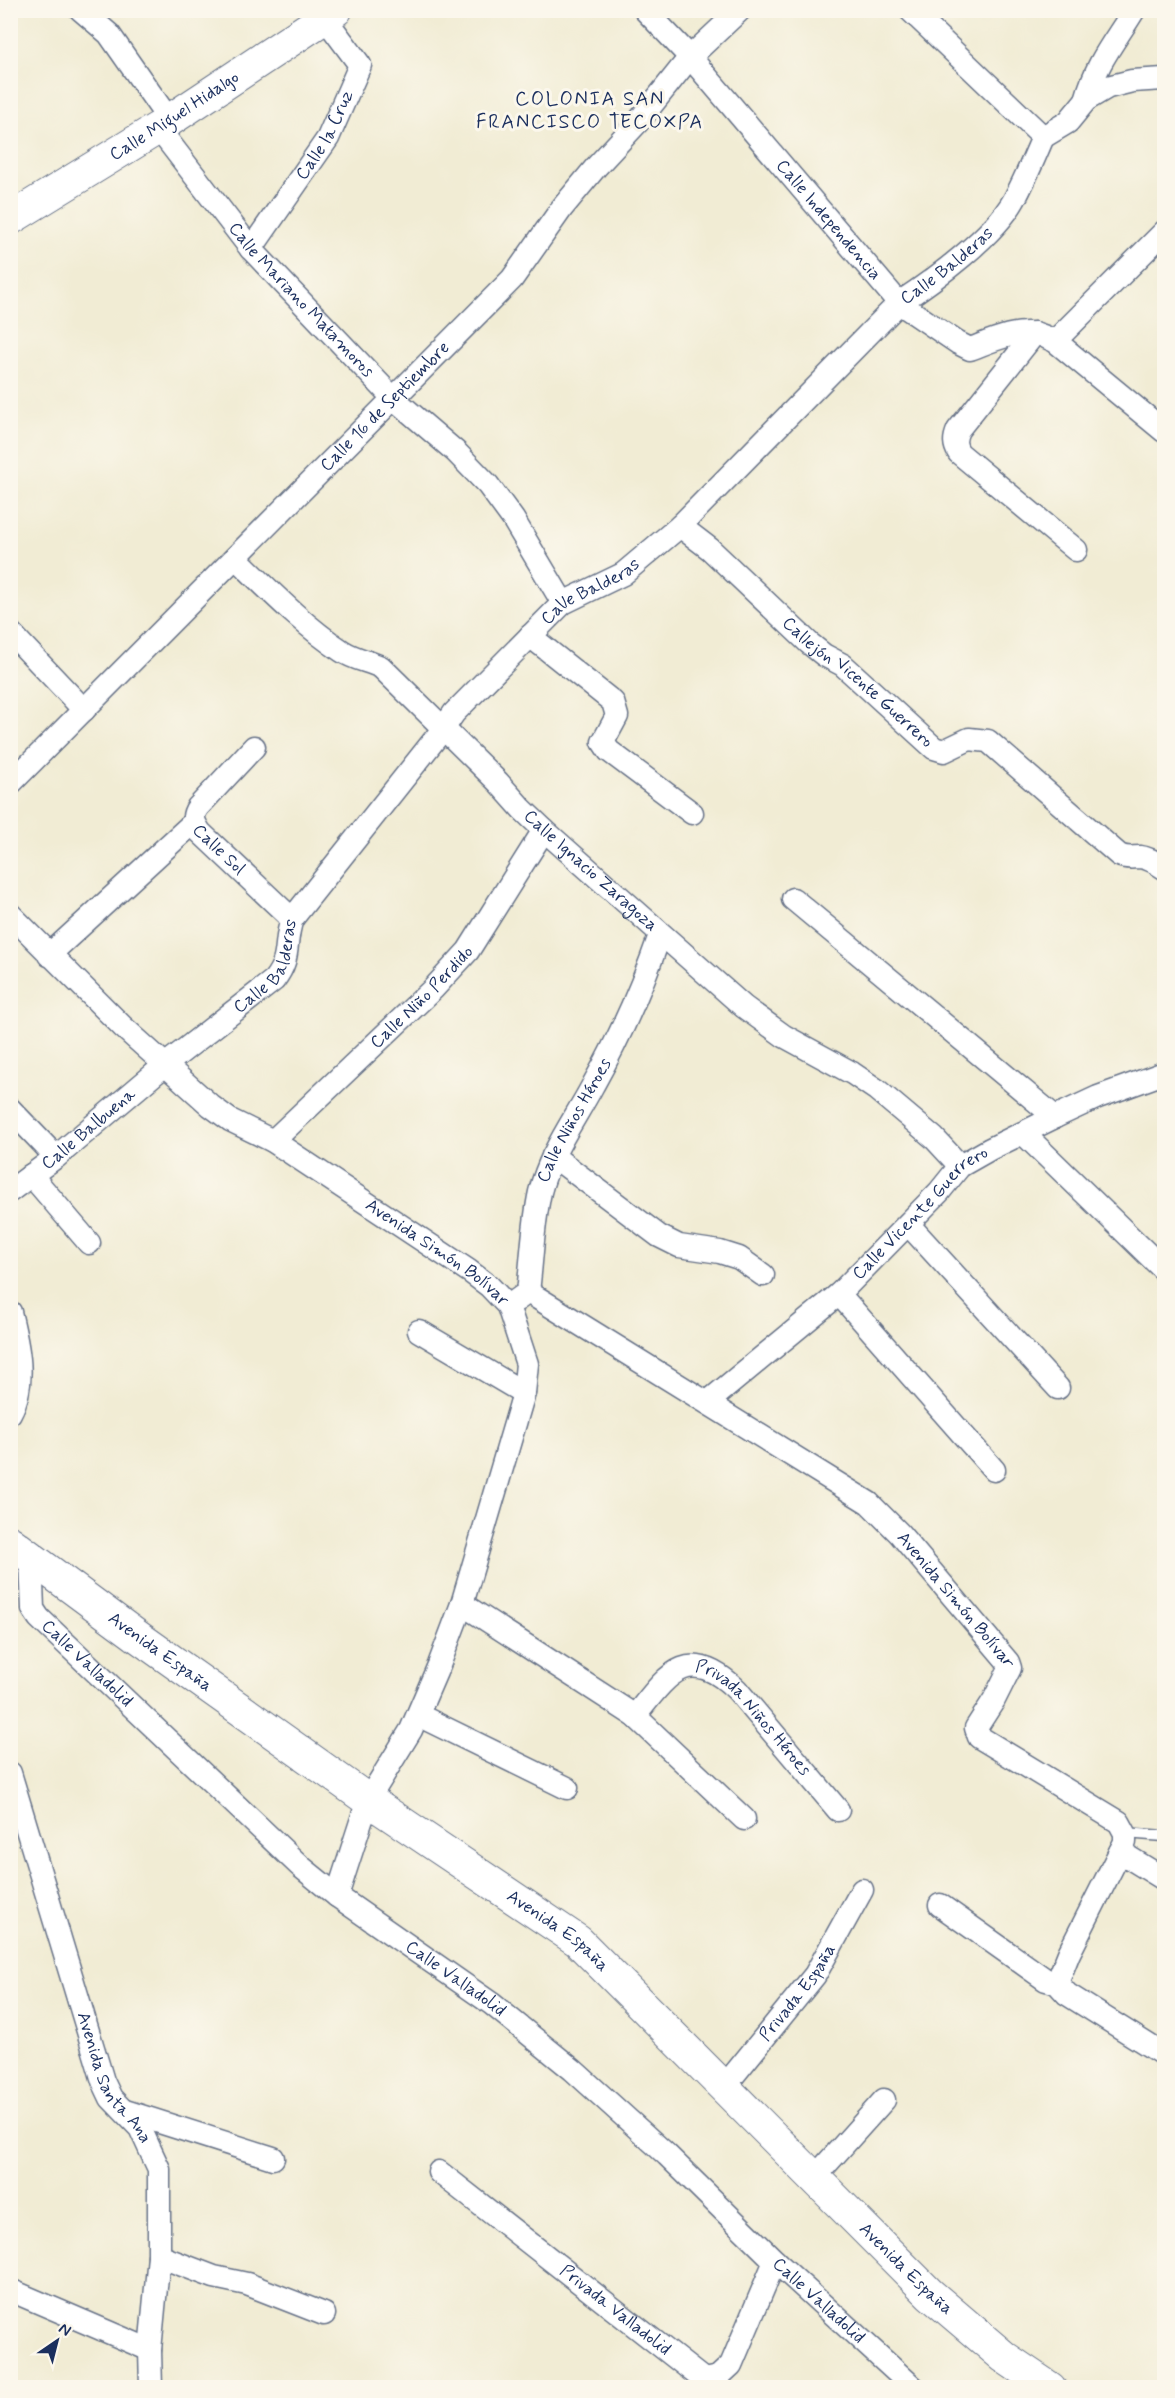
<svg xmlns="http://www.w3.org/2000/svg" width="1175" height="2398" font-family="Mynerve,sans-serif">
	<rect width="100%" height="100%" fill="#fbf7ec"/>
	<filter id="ink" filterUnits="userSpaceOnUse"><feTurbulence type="fractalNoise" baseFrequency=".0167" numOctaves="2"/><feDisplacementMap in="SourceGraphic" scale="12" xChannelSelector="R" yChannelSelector="G"/><feConvolveMatrix kernelMatrix="1 2 1 2 8 2 1 2 1" color-interpolation-filters="sRGB"/></filter>
	<filter id="wash" filterUnits="userSpaceOnUse"><feTurbulence type="fractalNoise" baseFrequency=".008" numOctaves="4" result="noise"/><feDisplacementMap in="SourceGraphic" scale="24" xChannelSelector="R" yChannelSelector="G"/><feGaussianBlur stdDeviation="1.35" result="paint"/><feColorMatrix in="noise" values="0 0 0 0 0 0 0 0 0 0 0 0 0 0 0 0 0 1.4 0 .05"/><feComposite in="paint" operator="in"/></filter>
	<g filter="url(#wash)">
		<rect width="100%" height="100%" fill="#f1ecd4"/>
	</g>
	<g filter="url(#ink)">
		<g fill="none" stroke-linecap="round" stroke-linejoin="round">
			<defs>
				<path id="lane" d="M1125,1833L1164,1836"/>
				<g id="street">
					<path d="M81,10L109,34L169,120"/>
					<path id="s1" d="M645,10L690,57L899,303L958,343L970,349C989,342 1016,329 1037,334C1043,335 1049,339 1055,341L1164,431"/>
					<path d="M910,10L1043,137"/>
					<path d="M1086,100C1097,61 1114,43 1134,10"/>
					<path id="s2" d="M158,128L251,249L393,398L456,452L488,485L513,519L563,603"/>
					<path d="M1043,137L1068,122L1086,100L1108,87L1132,81L1164,79"/>
					<path id="s3" d="M251,249L328,138L360,65L325,18"/>
					<path d="M1035,333L958,430C954,439 954,445 959,453L1076,550"/>
					<path d="M1055,341L1164,232"/>
					<path id="s4" d="M680,526L710,549L809,643L824,655L843,665L934,748L944,751L969,739L988,741L1119,855C1127,859 1132,857 1140,857C1149,858 1157,863 1164,868"/>
					<path id="s5" d="M236,558C269,590 304,626 342,651C354,659 368,661 381,667L498,782L522,809L544,830L744,1007L784,1036L852,1073L877,1090L934,1138L960,1166"/>
					<path d="M10,632L84,710"/>
					<path d="M530,636L613,702L617,716L603,742L609,751L692,813"/>
					<path id="s6" d="M254,747L198,807C191,817 194,822 200,832L292,919"/>
					<path id="s7" d="M10,784L512,279L562,208L596,167L638,122L690,57L740,10"/>
					<path d="M793,899L1055,1117"/>
					<path id="s8" d="M10,914L123,1027L211,1106L230,1120L273,1141L469,1271L489,1286L508,1306L527,1364L524,1393L462,1604L439,1665L411,1730L368,1800L337,1896"/>
					<path d="M49,955L194,822"/>
					<path d="M10,1109L56,1157"/>
					<path d="M1023,1133L1164,1270"/>
					<path id="s9" d="M273,1141L433,989L468,951L544,830"/>
					<path d="M553,1156L659,1236L679,1246L720,1252L739,1258L763,1275"/>
					<path d="M31,1175L89,1243"/>
					<path id="s10" d="M10,1191L56,1157L165,1065L274,980C292,957 283,945 292,919L443,729L454,713L563,603L623,574L680,526L899,303C934,280 994,236 1014,200C1025,180 1034,158 1043,137"/>
					<path d="M908,1224L1058,1388"/>
					<path id="s11" d="M528,1292L869,1503L899,1533L1008,1662L1010,1668L994,1700L976,1728L979,1737L1119,1822L1125,1833V1842L1069,1953L1057,1983L1067,1994L1164,2055"/>
					<path d="M839,1294L994,1470"/>
					<path id="s12" d="M517,1300L528,1292C532,1259 533,1224 540,1192C550,1152 574,1121 593,1085C620,1037 642,987 660,935"/>
					<path d="M10,1312C18,1345 27,1383 10,1413"/>
					<path d="M419,1331L524,1393"/>
					<path id="s13" d="M708,1402L839,1294L939,1192L960,1166L990,1149L1055,1117L1098,1097L1164,1073"/>
					<path id="s14" d="M31,1557L33,1609L39,1618L300,1866L337,1896L492,2004L573,2070L667,2155L775,2261L914,2388"/>
					<path d="M462,1604L635,1716L744,1819"/>
					<path d="M418,1715L567,1788"/>
					<path id="s15" d="M635,1716C668,1674 688,1643 737,1690L838,1810"/>
					<path id="s16" d="M10,1773L103,2081L111,2098L140,2128L159,2169V2256L150,2350L151,2388"/>
					<path d="M1120,1852L1164,1879"/>
					<path d="M940,1905L1046,1980L1057,1983"/>
					<path id="s17" d="M724,2087L815,1975L862,1890"/>
					<path d="M125,2111L273,2158"/>
					<path id="s18" d="M439,2172L704,2380L718,2377L731,2365L775,2261"/>
					<path d="M814,2178L884,2100"/>
					<path d="M159,2256L214,2277L247,2284L324,2314"/>
					<path d="M10,2290L150,2350"/>
				</g>
				<g id="secondary">
					<path id="s19" d="M10,219L158,128L336,10"/>
					<path id="s20" d="M10,1542L137,1636L368,1800L578,1941L930,2294L1004,2357L1050,2388"/>
				</g>
			</defs>
			<use href="#lane" stroke="#667187" stroke-width="13"/>
			<use href="#street" stroke="#667187" stroke-width="25"/>
			<use href="#secondary" stroke="#667187" stroke-width="34"/>
			<use href="#lane" stroke="#fff" stroke-width="10"/>
			<use href="#street" stroke="#fff" stroke-width="22"/>
			<use href="#secondary" stroke="#fff" stroke-width="32"/>
		</g>
	</g>
	<g text-anchor="middle" dominant-baseline="central" stroke-width="6" stroke-linejoin="round" paint-order="stroke">
		<g font-size="18" fill="#1b2f5e" stroke="#fbf7ec">
			<text stroke="none"><textPath href="#s19" startOffset="194">Calle Miguel Hidalgo</textPath></text>
			<text stroke="none"><textPath href="#s3" startOffset="136">Calle la Cruz</textPath></text>
			<text stroke="none"><textPath href="#s1" startOffset="279">Calle Independencia</textPath></text>
			<text stroke="none"><textPath href="#s10" startOffset="1334">Calle Balderas</textPath></text>
			<text stroke="none"><textPath href="#s2" startOffset="224">Calle Mariano Matamoros</textPath></text>
			<text stroke="none"><textPath href="#s7" startOffset="532">Calle 16 de Septiembre</textPath></text>
			<text stroke="none"><textPath href="#s10" startOffset="849">Calle Balderas</textPath></text>
			<text stroke="none"><textPath href="#s4" startOffset="237">Callejón Vicente Guerrero</textPath></text>
			<text stroke="none"><textPath href="#s6" startOffset="135">Calle Sol</textPath></text>
			<text stroke="none"><textPath href="#s5" startOffset="476">Calle Ignacio Zaragoza</textPath></text>
			<text stroke="none"><textPath href="#s10" startOffset="346">Calle Balderas</textPath></text>
			<text stroke="none"><textPath href="#s9" startOffset="207">Calle Niño Perdido</textPath></text>
			<text stroke="none"><textPath href="#s12" startOffset="194">Calle Niños Héroes</textPath></text>
			<text stroke="none"><textPath href="#s10" startOffset="100">Calle Balbuena</textPath></text>
			<text stroke="none"><textPath href="#s13" startOffset="285">Calle Vicente Guerrero</textPath></text>
			<text stroke="none"><textPath href="#s8" startOffset="548">Avenida Simón Bolívar</textPath></text>
			<text stroke="none"><textPath href="#s11" startOffset="531">Avenida Simón Bolívar</textPath></text>
			<text stroke="none"><textPath href="#s20" startOffset="186">Avenida España</textPath></text>
			<text stroke="none"><textPath href="#s14" startOffset="129">Calle Valladolid</textPath></text>
			<text stroke="none"><textPath href="#s15" startOffset="160">Privada Niños Héroes</textPath></text>
			<text stroke="none"><textPath href="#s20" startOffset="672">Avenida España</textPath></text>
			<text stroke="none"><textPath href="#s14" startOffset="615">Calle Valladolid</textPath></text>
			<text stroke="none"><textPath href="#s17" startOffset="120">Privada España</textPath></text>
			<text stroke="none"><textPath href="#s16" startOffset="324">Avenida Santa Ana</textPath></text>
			<text stroke="none"><textPath href="#s20" startOffset="1158">Avenida España</textPath></text>
			<text stroke="none"><textPath href="#s14" startOffset="1101">Calle Valladolid</textPath></text>
			<text stroke="none"><textPath href="#s18" startOffset="224">Privada Valladolid</textPath></text>
		</g>
		<g font-size="20" letter-spacing="1.5" fill="#1b2f5e" stroke="#fbf7ec">
			<text x="590" y="99">COLONIA SAN<tspan x="590" dy="23">FRANCISCO TECOXPA</tspan></text>
		</g>
	</g>
	<rect width="1175" height="2398" fill="none" stroke="#fbf7ec" stroke-width="36"/>
	<g transform="translate(57 2341) rotate(35)" stroke="#fbf7ec" stroke-width="4.5" paint-order="stroke">
	<path d="M0-4.5L10 22L0 15L-10 22Z" fill="#1b2f5e"/>
	<text y="-9" font-size="16" font-weight="bold" text-anchor="middle" fill="#1b2f5e">N</text>
	</g>
</svg>
